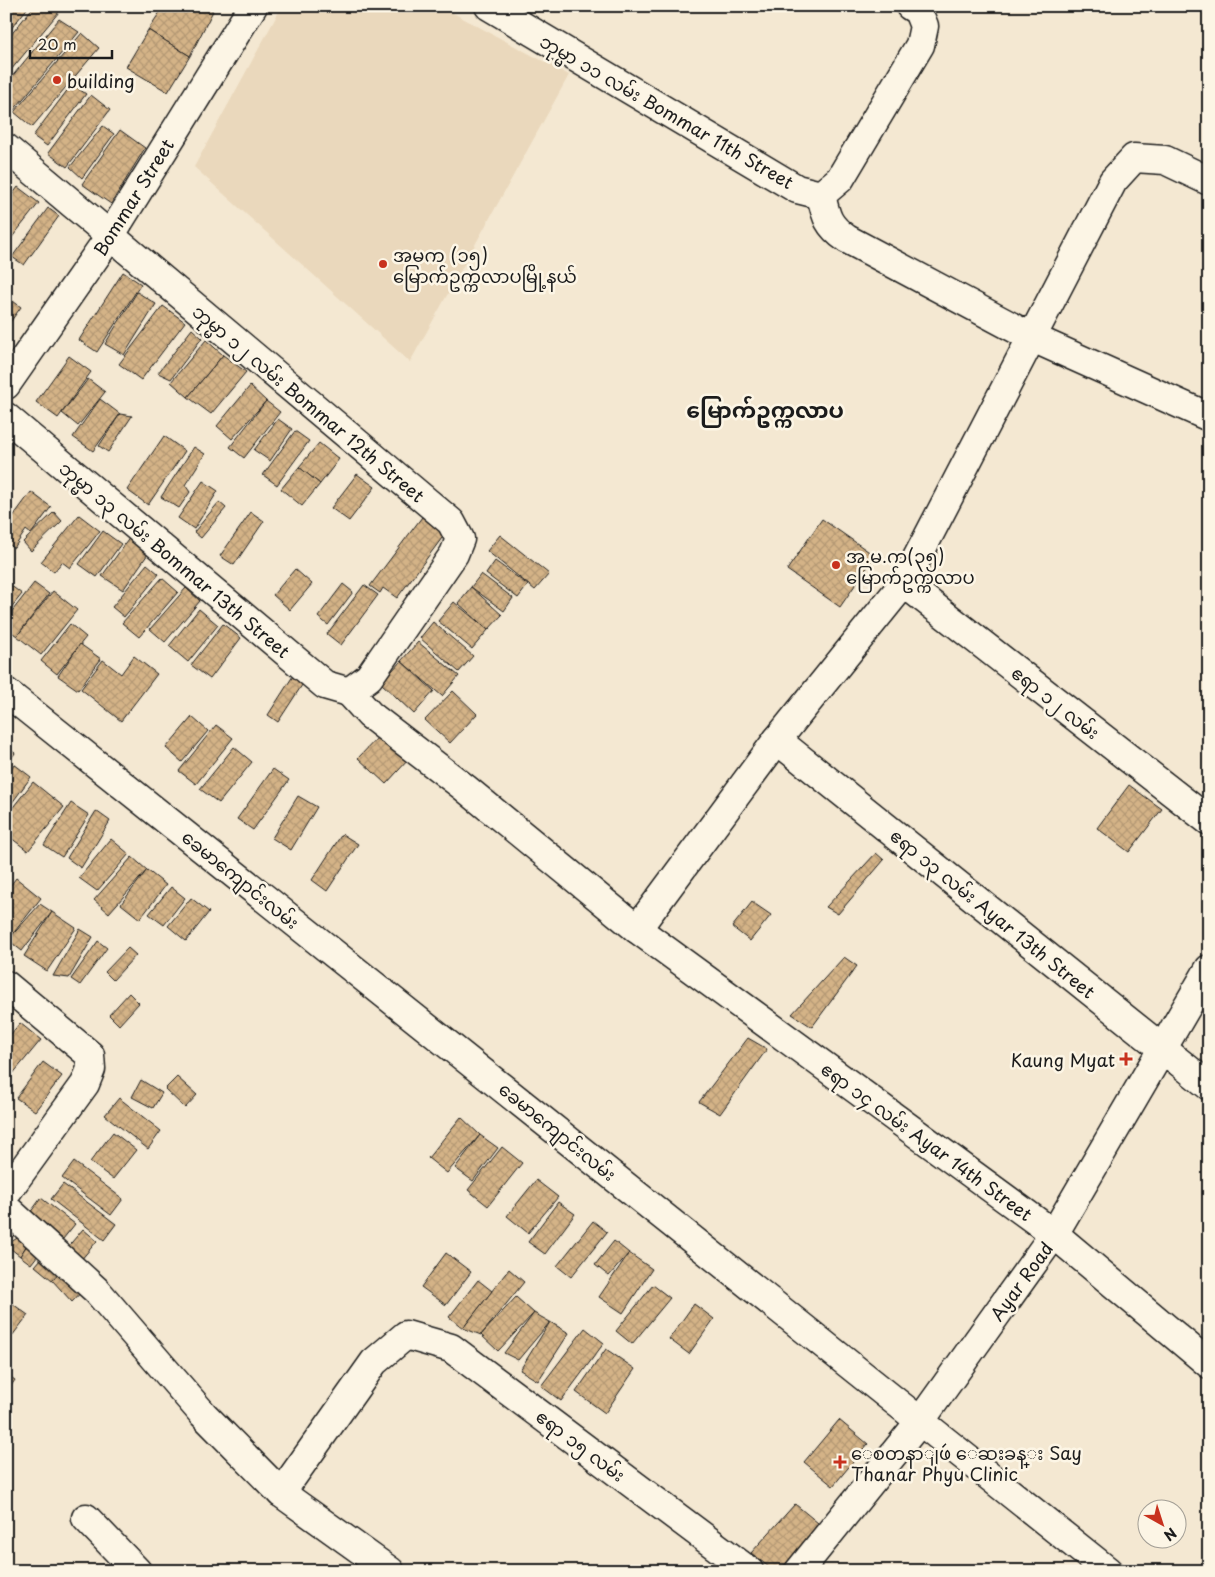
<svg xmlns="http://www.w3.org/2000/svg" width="1215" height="1577" font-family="'Playpen Sans','Noto Sans Myanmar',sans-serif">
	<defs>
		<pattern id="building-cross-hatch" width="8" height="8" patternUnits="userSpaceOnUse" patternTransform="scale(1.25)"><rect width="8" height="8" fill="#d4b387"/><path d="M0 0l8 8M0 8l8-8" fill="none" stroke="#b59974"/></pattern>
	</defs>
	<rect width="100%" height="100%" fill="#f4e8d2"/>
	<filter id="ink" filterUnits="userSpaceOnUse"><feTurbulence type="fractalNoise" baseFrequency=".02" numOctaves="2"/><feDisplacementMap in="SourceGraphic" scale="10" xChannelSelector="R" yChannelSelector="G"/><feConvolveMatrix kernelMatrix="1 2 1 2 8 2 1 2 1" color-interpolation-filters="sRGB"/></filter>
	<g filter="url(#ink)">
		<path fill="#ead8bc" d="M282,6H440L569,75L410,362L194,167Z"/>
		<g fill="url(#building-cross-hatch)" stroke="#1c1c1c">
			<path d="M6,6H29L6,35Z"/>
			<path d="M34,6H51L59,12L6,76V41Z"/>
			<path d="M164,6H204L213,11L190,56L148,30Z"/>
			<path d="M59,19L79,32L13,111L6,105V84Z"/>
			<path d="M148,30L190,56L168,92L126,67Z"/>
			<path d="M82,33L99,48L32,127L14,112Z"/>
			<path d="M72,84L86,94L47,146L33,136Z"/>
			<path d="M91,95L110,110L67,167L48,153Z"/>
			<path d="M103,126L114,134L82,178L70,167Z"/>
			<path d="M120,130L145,148L111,204L82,184Z"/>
			<path d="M18,187L39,203L6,245V203Z"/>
			<path d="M48,208L59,216L24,265L12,257Z"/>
			<path d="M123,272L141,284L97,352L79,340Z"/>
			<path d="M137,292L156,304L124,355L105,344Z"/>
			<path d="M6,296L21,307L6,328Z"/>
			<path d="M163,306L185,322L141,380L119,364Z"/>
			<path d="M192,329L202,338L171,379L158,373Z"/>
			<path d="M206,340L223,355L188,397L171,382Z"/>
			<path d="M223,355L246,372L211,414L188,397Z"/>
			<path d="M69,356L91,372L58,418L36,402Z"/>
			<path d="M88,379L105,392L78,426L62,413Z"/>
			<path d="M250,386L266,401L232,439L217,426Z"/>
			<path d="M100,399L120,414L93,451L73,437Z"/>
			<path d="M266,401L280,412L244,458L230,447Z"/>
			<path d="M120,414L132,416L108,452L99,446Z"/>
			<path d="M278,419L292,429L270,461L254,450Z"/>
			<path d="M295,431L309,441L277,485L263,475Z"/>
			<path d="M164,436L185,451L148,505L127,490Z"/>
			<path d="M319,443L339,459L320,484L299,467Z"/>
			<path d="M194,447L205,454L185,485L190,492L179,508L161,497Z"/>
			<path d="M299,467L320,484L302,506L281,489Z"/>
			<path d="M357,474L375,487L349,521L331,508Z"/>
			<path d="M203,481L218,491L194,529L178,518Z"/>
			<path d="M31,492L51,507L31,534L26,530L14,548L6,542V526Z"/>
			<path d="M219,502L226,508L201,538L194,532Z"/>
			<path d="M54,512L62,521L31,551L23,542Z"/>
			<path d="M251,512L264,521L234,565L220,556Z"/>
			<path d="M79,515L100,531L70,568L62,562L54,572L41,562Z"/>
			<path d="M422,517L445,534L397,598L383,588L380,593L370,586Z"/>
			<path d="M822,519L875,556L840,607L787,570Z"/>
			<path d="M103,531L121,544L97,577L79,564Z"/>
			<path d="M500,535L549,574L535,590L487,551Z"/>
			<path d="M130,537L150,551L123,590L102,576Z"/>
			<path d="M495,561L528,585L518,598L486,574Z"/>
			<path d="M147,564L159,574L124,617L112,607Z"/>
			<path d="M295,569L312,584L290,610L273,595Z"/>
			<path d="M481,574L513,598L504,611L471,587Z"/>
			<path d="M162,578L178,592L139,637L122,623Z"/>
			<path d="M6,582L22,594L6,614Z"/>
			<path d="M34,583L49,594L17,636L6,628V619Z"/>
			<path d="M343,584L353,592L328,625L318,617Z"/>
			<path d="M364,585L378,595L341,645L327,634Z"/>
			<path d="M471,587L502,615L488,630L458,603Z"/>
			<path d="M186,588L200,601L165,642L150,629Z"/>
			<path d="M53,591L77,610L41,655L17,636Z"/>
			<path d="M454,602L488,630L472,649L438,621Z"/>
			<path d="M199,609L218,625L188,662L169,646Z"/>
			<path d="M433,622L473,656L459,672L420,638Z"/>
			<path d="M70,624L86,637L57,674L41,661Z"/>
			<path d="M223,624L241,638L210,679L191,665Z"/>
			<path d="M418,642L459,676L442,696L401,661Z"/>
			<path d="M80,644L101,659L78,690L58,676Z"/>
			<path d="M134,656L157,674L121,721L81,689L103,660L121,674Z"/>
			<path d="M401,661L434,691L414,714L381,683Z"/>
			<path d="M293,676L304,682L278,722L268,715Z"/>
			<path d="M453,691L477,714L450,743L425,720Z"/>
			<path d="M192,717L208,731L182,762L166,748Z"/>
			<path d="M216,725L233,738L196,784L179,771Z"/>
			<path d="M381,734L409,759L386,784L358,758Z"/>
			<path d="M6,747L15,753L6,766Z"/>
			<path d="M234,747L252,762L219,803L200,789Z"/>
			<path d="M14,764L31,777L6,811V775Z"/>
			<path d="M273,769L289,780L253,830L237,819Z"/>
			<path d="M33,782L64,807L28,851L6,834V816Z"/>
			<path d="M1129,785L1162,809L1129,852L1097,828Z"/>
			<path d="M298,796L317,807L291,850L272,838Z"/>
			<path d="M71,803L89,815L62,857L44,845Z"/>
			<path d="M96,811L110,821L81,868L67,858Z"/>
			<path d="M342,834L358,844L327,891L312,880Z"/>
			<path d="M111,839L129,854L97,891L79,878Z"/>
			<path d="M876,853L884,860L838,914L826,907Z"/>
			<path d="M132,857L147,870L109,913L94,900Z"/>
			<path d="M147,870L166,885L140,919L121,904Z"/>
			<path d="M16,878L41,898L8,940L6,938V891Z"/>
			<path d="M171,887L185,898L164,925L149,914Z"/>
			<path d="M191,898L209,912L186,941L168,926Z"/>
			<path d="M752,902L771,915L750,941L732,927Z"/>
			<path d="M40,904L52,912L22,951L8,940Z"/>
			<path d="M52,912L76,928L47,971L24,956Z"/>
			<path d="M80,929L93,937L69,978L53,976Z"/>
			<path d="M98,941L107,948L80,985L71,979Z"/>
			<path d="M128,948L136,955L113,980L105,972Z"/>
			<path d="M844,957L857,966L812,1027L792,1014Z"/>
			<path d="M129,993L139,1003L119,1025L109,1015Z"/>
			<path d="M20,1023L41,1040L6,1082V1040Z"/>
			<path d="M748,1038L767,1049L720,1114L699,1102Z"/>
			<path d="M43,1062L62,1076L35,1111L16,1098Z"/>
			<path d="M177,1077L197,1095L185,1108L165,1089Z"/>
			<path d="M141,1080L162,1093L153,1108L132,1097Z"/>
			<path d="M119,1098L161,1131L148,1149L105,1115Z"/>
			<path d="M461,1117L480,1135L447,1173L428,1158Z"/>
			<path d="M113,1132L136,1150L113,1179L90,1162Z"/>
			<path d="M480,1135L498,1148L473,1181L455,1168Z"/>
			<path d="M502,1147L522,1163L488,1206L468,1190Z"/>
			<path d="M74,1162L123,1199L111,1215L62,1178Z"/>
			<path d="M536,1180L558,1197L528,1233L507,1216Z"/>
			<path d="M63,1184L116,1224L104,1240L51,1199Z"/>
			<path d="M41,1198L75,1224L63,1239L30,1213Z"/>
			<path d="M558,1202L575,1214L545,1254L528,1242Z"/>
			<path d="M593,1221L607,1232L571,1277L557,1266Z"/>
			<path d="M6,1222L17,1232L6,1244Z"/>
			<path d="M83,1229L97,1241L80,1261L66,1249Z"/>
			<path d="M19,1237L26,1246L20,1256L6,1245Z"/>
			<path d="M614,1241L629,1253L609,1276L595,1265Z"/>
			<path d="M29,1242L41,1251L31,1264L20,1256Z"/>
			<path d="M48,1251L65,1266L52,1280L35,1266Z"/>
			<path d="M446,1253L471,1272L446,1305L421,1287Z"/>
			<path d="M629,1253L652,1269L623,1313L599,1297Z"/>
			<path d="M65,1269L85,1288L72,1302L52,1280Z"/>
			<path d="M509,1269L524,1282L481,1335L463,1328Z"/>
			<path d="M478,1280L492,1291L463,1328L449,1317Z"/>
			<path d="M653,1285L670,1298L632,1344L616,1331Z"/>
			<path d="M516,1297L534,1313L498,1351L481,1335Z"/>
			<path d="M6,1299L28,1315L12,1336L6,1332Z"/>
			<path d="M694,1304L714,1319L689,1354L669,1339Z"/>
			<path d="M534,1313L550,1322L518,1360L504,1353Z"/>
			<path d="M550,1322L569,1333L538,1381L520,1370Z"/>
			<path d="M585,1328L604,1343L561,1401L541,1386Z"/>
			<path d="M606,1349L635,1369L605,1413L576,1392Z"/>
			<path d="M6,1374L15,1380L6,1393Z"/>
			<path d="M839,1420L868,1444L833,1486L804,1462Z"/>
			<path d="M795,1504L818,1523L806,1543L778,1571H774L751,1553Z"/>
		</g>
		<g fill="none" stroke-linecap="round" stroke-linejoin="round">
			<defs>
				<g id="minor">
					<path d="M489,6L797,189L821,195"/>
					<path d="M6,148L451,522L460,539L454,554L369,677L349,692"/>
					<path d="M821,195C826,217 828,226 847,239L1033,338L1209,417"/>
					<path d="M821,195L840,179L920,45L924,26L918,11L910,6"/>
					<path d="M6,385L110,236L253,6"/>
					<path d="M6,417L325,685L349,692"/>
					<path d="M904,583L1209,821"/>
					<path d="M6,692L1108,1571"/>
					<path d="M349,692L370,715L465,788L637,929L1054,1234L1209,1364"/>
					<path d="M777,740L1209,1086"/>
					<path d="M637,929L777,740L904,583L1113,181L1134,158L1165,160L1209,181"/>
					<path d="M6,985L90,1055L91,1069L85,1084L6,1193"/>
					<path d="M6,1208L97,1291L203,1414L281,1493L390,1571"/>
					<path d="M281,1493L374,1362L406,1335L451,1348L749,1571"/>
					<path d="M86,1518L137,1571"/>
					<path d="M799,1571L921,1420L1054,1234L1209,969"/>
				</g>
			</defs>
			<use href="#minor" stroke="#1c1c1c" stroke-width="31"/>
			<use href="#minor" stroke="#fcf5e5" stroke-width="28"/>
		</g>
	</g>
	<g fill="#c8321e" stroke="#fcf5e5" stroke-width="2">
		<circle cx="57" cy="80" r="5"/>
		<circle cx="383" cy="264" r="5"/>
		<circle cx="836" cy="565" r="5"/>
		<path d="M1123.5 1051.5h5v5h5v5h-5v5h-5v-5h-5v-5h5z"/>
		<path d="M837.5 1454.5h5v5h5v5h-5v5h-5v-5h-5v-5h5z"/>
	</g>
	<g text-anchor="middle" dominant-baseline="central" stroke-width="5" stroke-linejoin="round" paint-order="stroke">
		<g font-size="18" fill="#1c1c1c" stroke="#fcf5e5" text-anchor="start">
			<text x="67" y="80">building</text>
			<text x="393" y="254">အမက (၁၅)<tspan x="393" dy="21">မြောက်ဥက္ကလာပမြို့နယ်</tspan></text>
			<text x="846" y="555">အ.မ.က(၃၅)<tspan x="846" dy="21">မြောက်ဥက္ကလာပ</tspan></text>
			<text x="1115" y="1059" text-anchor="end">Kaung Myat</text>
			<text x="851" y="1452">ေစတနာျဖဴ ေဆးခန္း Say<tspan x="851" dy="21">Thanar Phyu Clinic</tspan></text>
		</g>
		<g font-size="18" fill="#1c1c1c" stroke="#fcf5e5">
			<text transform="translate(667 111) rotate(30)">ဘုမ္မာ ၁၁ လမ်း Bommar 11th Street</text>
			<text transform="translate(133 197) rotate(-58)">Bommar Street</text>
			<text transform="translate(309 403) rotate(40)">ဘုမ္မာ ၁၂ လမ်း Bommar 12th Street</text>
			<text transform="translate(175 559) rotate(40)">ဘုမ္မာ ၁၃ လမ်း Bommar 13th Street</text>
			<text transform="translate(1056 702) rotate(38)">ဧရာ ၁၂ လမ်း</text>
			<text transform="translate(241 879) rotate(39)">ခေမာကျောင်းလမ်း</text>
			<text transform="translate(993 913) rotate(39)">ဧရာ ၁၃ လမ်း Ayar 13th Street</text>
			<text transform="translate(558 1131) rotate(39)">ခေမာကျောင်းလမ်း</text>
			<text transform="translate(927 1141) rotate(36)">ဧရာ ၁၄ လမ်း Ayar 14th Street</text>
			<text transform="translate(1021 1281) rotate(-54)">Ayar Road</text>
			<text transform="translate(581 1445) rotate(37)">ဧရာ ၁၅ လမ်း</text>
		</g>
		<g font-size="22" font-weight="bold" fill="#1c1c1c" stroke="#fcf5e5">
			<text x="765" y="408">မြောက်‌ဥက္ကလာပ</text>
		</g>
	</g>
	<rect width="1215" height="1577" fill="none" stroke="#fcf5e5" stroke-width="25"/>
	<rect x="12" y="12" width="1190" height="1552" fill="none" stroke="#1c1c1c" stroke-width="2" filter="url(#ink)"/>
	<g transform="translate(1162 1524) rotate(141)"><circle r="24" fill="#fcf5e5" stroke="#a29e95"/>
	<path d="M0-4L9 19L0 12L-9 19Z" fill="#c8321e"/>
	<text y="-8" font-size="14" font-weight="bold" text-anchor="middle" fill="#1c1c1c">N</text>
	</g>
	<path d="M30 50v8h82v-8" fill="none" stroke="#1c1c1c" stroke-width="2.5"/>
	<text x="38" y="50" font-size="15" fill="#1c1c1c" stroke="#fcf5e5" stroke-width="4" paint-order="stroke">20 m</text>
</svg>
